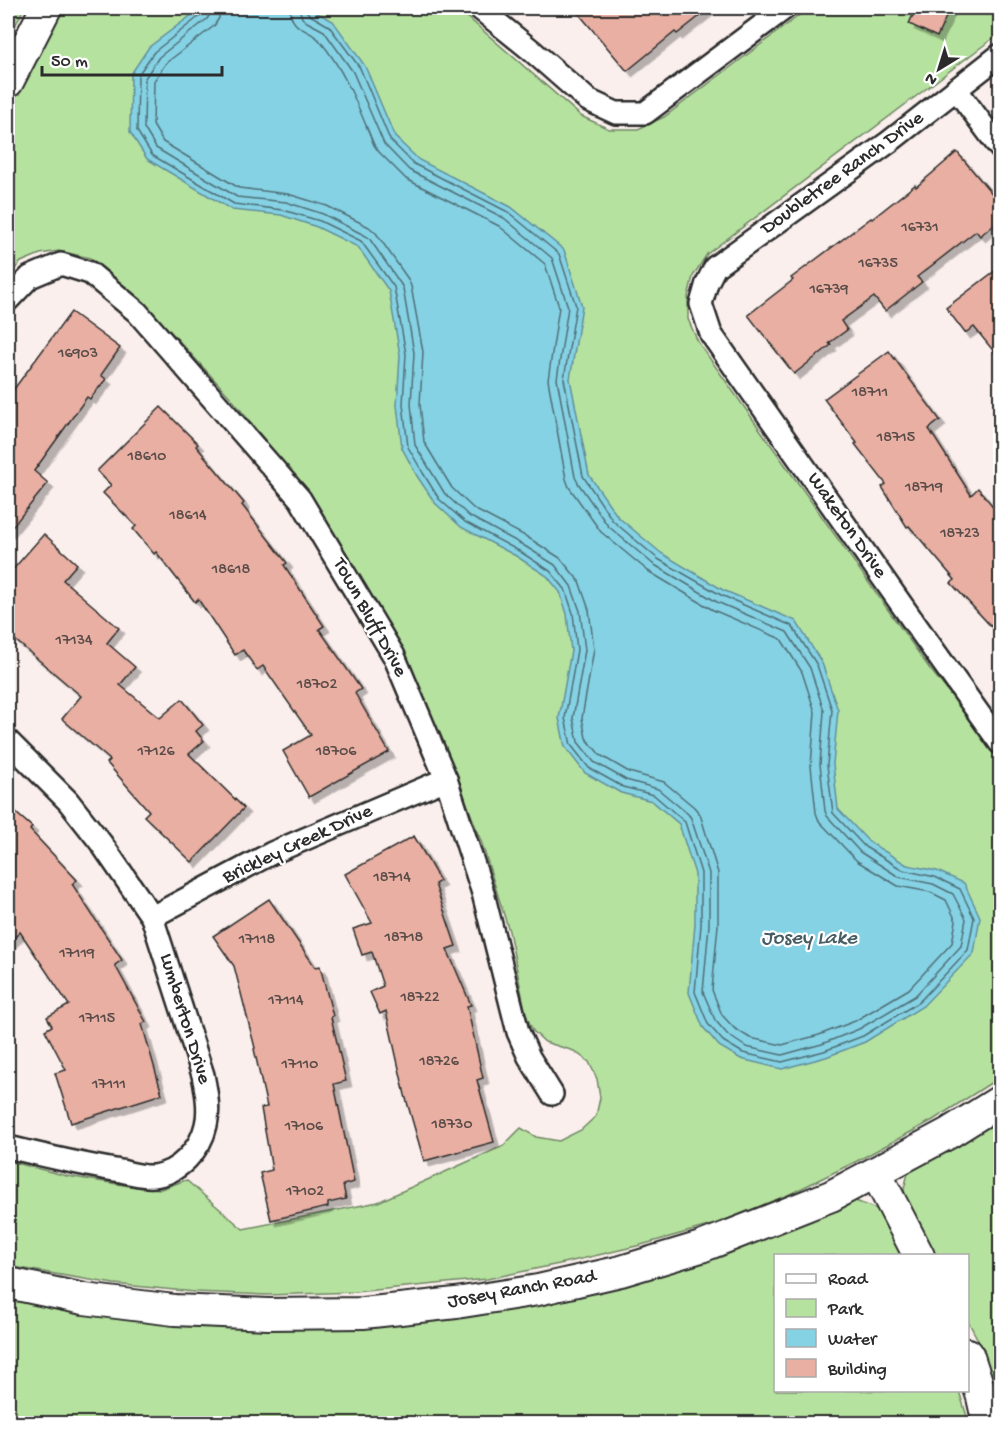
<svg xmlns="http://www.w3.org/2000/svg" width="1008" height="1431" font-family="'Gochi Hand',sans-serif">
	<defs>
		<filter id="shadow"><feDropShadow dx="5.5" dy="5.5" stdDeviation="0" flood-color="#0004"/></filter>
	</defs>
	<rect width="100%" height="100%" fill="#faefec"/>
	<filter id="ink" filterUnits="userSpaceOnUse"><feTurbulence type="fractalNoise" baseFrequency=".0167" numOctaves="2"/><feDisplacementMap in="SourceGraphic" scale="12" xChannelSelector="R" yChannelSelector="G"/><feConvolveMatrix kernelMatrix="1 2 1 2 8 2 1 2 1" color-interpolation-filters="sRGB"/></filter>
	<g filter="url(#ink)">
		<g fill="#b6e29f" stroke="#708665" stroke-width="1.5">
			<path d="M8,8H24L8,40Z"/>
			<path d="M59,8H457L581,116L609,129H638L664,117L809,8H1000V33L707,254L693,276L688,297V319L698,342L930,669L970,719L1000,754V1077L933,1120L857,1161L788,1195L715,1224L641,1245L564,1263L487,1279L355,1292L268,1295L195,1292L114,1284L8,1266V1161L67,1176L136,1187L161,1189L186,1180L243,1229L378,1202L503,1146L521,1128L536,1137L559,1141L581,1130L596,1116L600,1098L597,1079L589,1062L574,1051L545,1042L533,1031L526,1015L509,931L482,844L457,777L425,701L385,620L336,536L287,468L231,398L171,332L114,277L90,258L59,251L40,254L21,262L8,276V102L24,75Z"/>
			<path d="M1000,1115V1411L978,1340L968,1321V1256L933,1255L907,1204L904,1189L908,1173Z"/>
			<path d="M853,1200L879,1210L901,1255L776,1256V1390L959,1391L969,1423H8V1296L359,1327L475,1316L602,1291L721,1257L812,1221Z"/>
		</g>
		<path fill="#85d2e5" stroke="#618f9b" stroke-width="1.5" d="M201,8H308L333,21L365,66L395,137L419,160L511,207L564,250L582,306L570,379L589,475L618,517L661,553L723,590L796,621L822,663L838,710L833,764L838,809L869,842L907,865L937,871L964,883L980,917L974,953L923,1006L865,1042L826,1057L782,1069L741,1059L719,1046L703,1027L689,993L695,924V874L679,824L652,801L621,793L585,773L565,747L559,718L571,651L567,614L560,592L547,576L516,556L461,527L435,503L417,476L402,448L397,405L400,355L389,291L358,247L317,227L281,215L232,210L147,159L130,132L131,74L149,47Z"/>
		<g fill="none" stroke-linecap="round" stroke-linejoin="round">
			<g stroke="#4f6e75" stroke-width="1.5">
				<path d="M204,8L201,15L154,52L138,75L137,131L152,155L234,204L283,210L320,221L361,241L394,287L406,354L403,404L408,447L423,473L439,499L465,522L519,551L550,571L565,589L573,613L577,650L565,718L571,745L589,768L623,787L654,795L685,822L701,873V925L695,992L708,1024L723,1041L743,1053L782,1062L824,1051L863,1036L919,1002L968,950L974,918L960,889L935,877L903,870L865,847L833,813L827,765L832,710L817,665L792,626L721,595L658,559L613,521L583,476L564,379L576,306L559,254L508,212L414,164L390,140L360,68L329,26L310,15L307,12V8"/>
				<path d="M211,8L210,14L207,19L159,57L145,78L144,128L156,148L237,197L286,202L323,214L364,235L369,238L400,283L403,288L414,353L411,404L415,445L445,494L469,516L523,545L555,565L571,586L580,611L585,650L573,718L578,742L594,762L626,780L658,789L688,814L691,818L709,873V925L703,992L715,1020L728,1035L746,1047L782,1055L822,1044L859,1029L915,996L961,946L966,919L953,894L933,884L899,877L860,852L827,816L825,811L820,764L824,711L810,668L787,632L717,602L653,564L608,526L578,483L575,477L557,379L568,307L552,258L504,218L409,170L384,144L353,72L324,31L307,22L302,18L299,8"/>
				<path d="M220,8L219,18L214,26L166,63L154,81L153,125L163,142L239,188L288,194L327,206L369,227L376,233L408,279L411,286L423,352L420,404L424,442L452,488L474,509L527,537L560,558L579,581L589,610L594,649L582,718L586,738L600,755L629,772L664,782L694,807L700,814L718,873V925L712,990L722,1015L734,1028L750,1038L782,1045L819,1035L855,1021L909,989L952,943L956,921L946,900L930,892L898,886L857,861L819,821L816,813L811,766L815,712L802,672L781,639L713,610L648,571L601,532L569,487L566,479L548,380L559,307L545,264L499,226L406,179L379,152L374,145C359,109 346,72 320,41C308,27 291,32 290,8"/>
			</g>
		</g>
		<g fill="#e8afa2" stroke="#2b2b2b" stroke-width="1.5" filter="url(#shadow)">
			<path d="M574,8H710L677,34L675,32L627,71Z"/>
			<path d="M916,8H950L937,37L909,24Z"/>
			<path d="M957,152L1000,203V219L980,236L976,231L917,277L922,282L885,311L874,297L841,321L847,330L829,343L831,345L794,374L748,315L793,280L791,278L871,218L872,219L915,185L916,187Z"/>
			<path d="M1000,267V359L974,327L965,333L946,308Z"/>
			<path d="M71,312L120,348L101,375L106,379L90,399L87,397L34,471L48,483L8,532V397Z"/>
			<path d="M889,351L940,420L929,429L971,495L978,488L1000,515V636L951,583L955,580L909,526L907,527L882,487L886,484L855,444L857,443L824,399Z"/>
			<path d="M161,407L198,444L196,446L244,503L242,505L287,563L284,565L324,626L319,629L361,689L355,693L389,752L309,797L283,751L311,735L263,666L257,670L243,650L235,655L198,599L195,602L156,552L154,554L133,529L136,526L103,493L111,485L97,471Z"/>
			<path d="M44,534L77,564L63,580L119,628L107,643L135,667L120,685L160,718L182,699L203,725L196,731L204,741L189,754L244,808L192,862L144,816L149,811L107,763L110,760L62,719L81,696L8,634V575Z"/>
			<path d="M8,806L32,827L30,830L77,880L72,884L122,960L115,965L146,1022L142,1024L162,1094L71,1123L55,1073L66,1070L45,1030L52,1026L47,1017L69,1005L20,932L8,944Z"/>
			<path d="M414,836L440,881L435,884L456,946L447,949L471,1005L467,1006L483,1078L477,1080L494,1142L424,1161L405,1095L386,1011L380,1014L370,992L383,986L372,952L362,955L353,929L372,923L345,874Z"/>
			<path d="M269,899L315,967L320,966L333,1016L331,1017L346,1081L334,1084L354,1182L343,1185L346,1199L328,1203V1207L271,1220L260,1173L272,1170L261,1108L267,1107L254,1049L255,1048L234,966L213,936Z"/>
		</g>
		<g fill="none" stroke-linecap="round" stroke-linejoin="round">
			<defs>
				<g id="street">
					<path d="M479,8L531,50L588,100L616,113H645L785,8"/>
					<path d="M1000,55L889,142L715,267L707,283L701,304L711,334L918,628L1000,743"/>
					<path d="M956,89L1000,148"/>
					<path d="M8,300L30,277L61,264L90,273L137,312L300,499L394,656L446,779L483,893L518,1032L529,1057L552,1094"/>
					<path d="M8,741L68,801L101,843L152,917L203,1075C206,1090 210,1109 206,1125C201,1149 178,1174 153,1176C143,1177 130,1173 121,1171C83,1165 45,1156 8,1147"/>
					<path d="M152,917L272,853L446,779"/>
				</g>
				<g id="secondary">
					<path d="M8,82L46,8"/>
					<path d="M876,1173L919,1256"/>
					<path d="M8,1283L84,1299L174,1310L268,1314L363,1313L456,1303L538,1290L621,1271L701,1247L831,1196L949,1133L1000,1101"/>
					<path d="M968,1354L982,1397L988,1424"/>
				</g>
			</defs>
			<use href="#street" stroke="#2b2b2b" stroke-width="26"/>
			<use href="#secondary" stroke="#2b2b2b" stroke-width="34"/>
			<use href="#street" stroke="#fff" stroke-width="21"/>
			<use href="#secondary" stroke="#fff" stroke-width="30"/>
		</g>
	</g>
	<g text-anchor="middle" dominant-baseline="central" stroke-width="4.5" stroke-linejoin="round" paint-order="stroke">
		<g font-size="16" fill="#5a4c49">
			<text x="920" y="228">16731</text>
			<text x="878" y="264">16735</text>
			<text x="829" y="290">16739</text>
			<text x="78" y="354">16903</text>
			<text x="870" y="393">18711</text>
			<text x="896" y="438">18715</text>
			<text x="147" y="457">18610</text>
			<text x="924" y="488">18719</text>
			<text x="188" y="516">18614</text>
			<text x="960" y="534">18723</text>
			<text x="231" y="570">18618</text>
			<text x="74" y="641">17134</text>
			<text x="317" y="685">18702</text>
			<text x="156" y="752">17126</text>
			<text x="336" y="752">18706</text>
			<text x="392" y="878">18714</text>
			<text x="404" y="938">18718</text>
			<text x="257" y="940">17118</text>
			<text x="77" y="954">17119</text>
			<text x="420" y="998">18722</text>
			<text x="286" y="1001">17114</text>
			<text x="97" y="1019">17115</text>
			<text x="439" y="1062">18726</text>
			<text x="300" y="1065">17110</text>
			<text x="109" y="1085">17111</text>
			<text x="452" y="1125">18730</text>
			<text x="304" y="1127">17106</text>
			<text x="305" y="1192">17102</text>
		</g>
		<g font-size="20" fill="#2b2b2b" stroke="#fff">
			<text transform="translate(843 174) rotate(-36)">Doubletree Ranch Drive</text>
			<text transform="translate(846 526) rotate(55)">Waketon Drive</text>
			<text transform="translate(369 618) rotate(61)">Town Bluff Drive</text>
			<text transform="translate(298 845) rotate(-25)">Brickley Creek Drive</text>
			<text transform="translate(184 1019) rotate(73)">Lumberton Drive</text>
			<text transform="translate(522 1290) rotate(-10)">Josey Ranch Road</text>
		</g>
		<g font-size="21" font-style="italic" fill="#465d63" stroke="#fff">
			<text x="809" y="939">Josey Lake</text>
		</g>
	</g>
	<rect width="1008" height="1431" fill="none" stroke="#fff" stroke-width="30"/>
	<rect x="15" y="15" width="978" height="1401" fill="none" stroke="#2b2b2b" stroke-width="2" filter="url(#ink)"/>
	<rect x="774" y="1254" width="195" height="138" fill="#ffffff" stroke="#aaaaaa" stroke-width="1.5"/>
	<rect x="786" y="1274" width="30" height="9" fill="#ffffff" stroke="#aaaaaa" stroke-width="1.5"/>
	<text x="828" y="1284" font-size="18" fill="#2b2b2b">Road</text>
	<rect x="786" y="1299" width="30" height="18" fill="#b6e29f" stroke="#aaaaaa" stroke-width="1.5"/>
	<text x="828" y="1314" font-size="18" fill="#2b2b2b">Park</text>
	<rect x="786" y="1329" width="30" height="18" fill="#85d2e5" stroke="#aaaaaa" stroke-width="1.5"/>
	<text x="828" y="1344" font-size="18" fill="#2b2b2b">Water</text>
	<rect x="786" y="1359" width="30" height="18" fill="#e8afa2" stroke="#aaaaaa" stroke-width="1.5"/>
	<text x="828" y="1374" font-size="18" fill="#2b2b2b">Building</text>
	<g transform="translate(939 69) rotate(218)" stroke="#ffffff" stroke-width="4.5" paint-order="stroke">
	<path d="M0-4.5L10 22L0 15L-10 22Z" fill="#2b2b2b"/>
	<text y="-9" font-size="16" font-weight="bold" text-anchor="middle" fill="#2b2b2b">N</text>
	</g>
	<path d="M42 66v9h180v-9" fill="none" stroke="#2b2b2b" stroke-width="3"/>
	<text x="51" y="66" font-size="18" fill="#2b2b2b" stroke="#ffffff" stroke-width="4.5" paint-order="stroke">50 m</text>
</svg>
